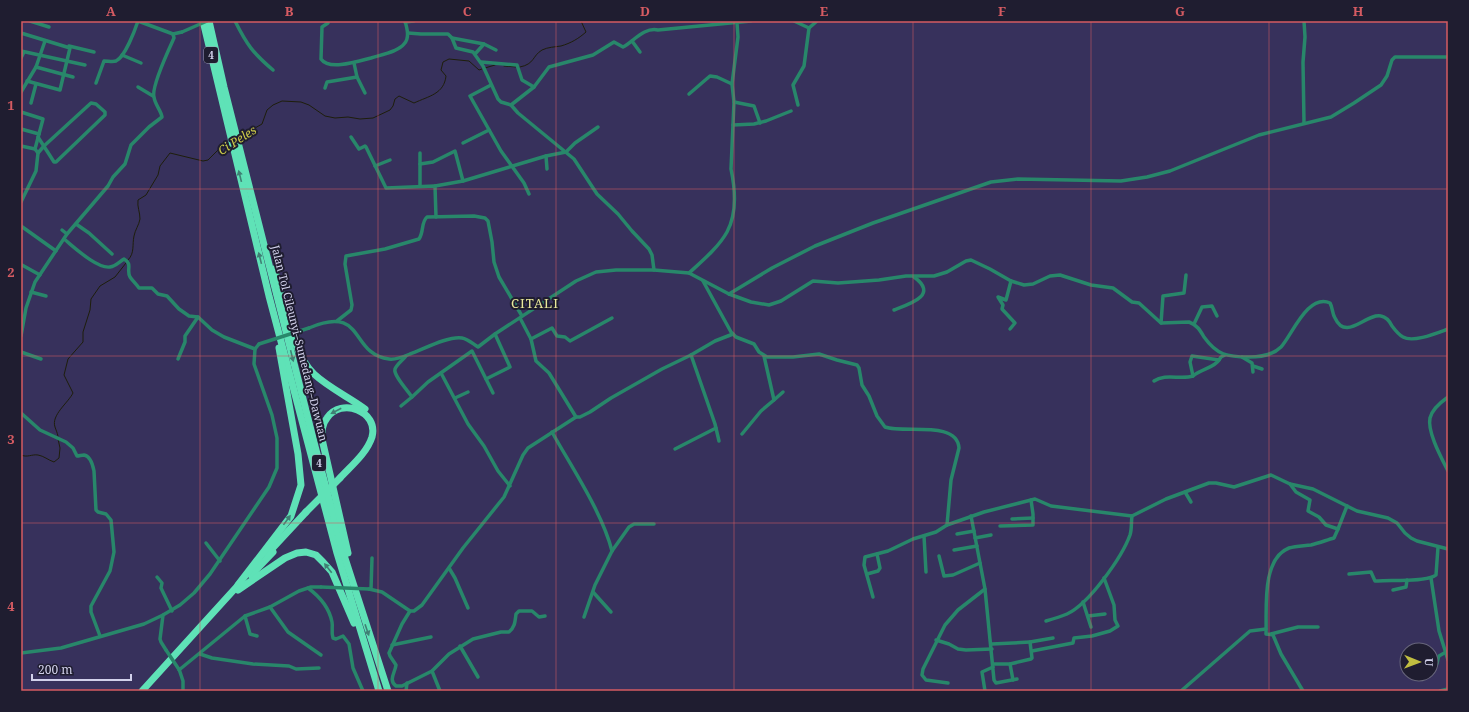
<svg xmlns="http://www.w3.org/2000/svg" width="1469" height="712" font-family="'Noto Serif',serif">
	<rect width="100%" height="100%" fill="#37315c"/>
	<g fill="none" stroke-linecap="round" stroke-linejoin="round">
		<g stroke="#1e1e0b" stroke-width="1">
			<path d="M504,66L517,67"/>
			<path d="M520,67C535,64 532,56 542,50C548,47 555,47 561,46C571,43 578,39 586,32L581,21"/>
			<path d="M485,68L495,65"/>
			<path d="M241,136L262,124L267,110L273,105L282,101L301,102L309,105L325,116L335,118L348,117L360,119L373,118L390,110L393,106L395,99L399,96L414,103C429,96 444,94 446,76L441,70L443,62L449,59L469,61L479,70L482,69"/>
			<path d="M128,260C135,253 132,245 134,236C135,230 139,225 140,219C140,212 137,207 138,200L146,195L158,175L160,166L170,153L203,161L208,160L221,147L229,143"/>
			<path d="M58,436C57,432 56,430 55,427C51,415 68,403 73,393L64,375L68,359L83,342V332L90,310L91,299L100,286L115,277L126,263"/>
			<path d="M21,455C27,458 32,454 38,455C44,456 48,460 54,462L59,458L60,448L58,439"/>
		</g>
		<g stroke="#28876a" stroke-width="3.5">
			<path d="M30,21L49,27"/>
			<path d="M138,21L173,34L182,32"/>
			<path d="M235,21C247,45 253,53 273,70"/>
			<path d="M794,21L809,28L817,21"/>
			<path d="M405,22L414,21"/>
			<path d="M328,23L322,27L321,59C329,71 359,61 371,58C380,55 398,52 404,44C410,38 407,28 405,21"/>
			<path d="M21,33L70,48L60,90L27,81"/>
			<path d="M408,33L421,34H448L452,38L456,48L473,52L483,66L498,99L501,102L511,105L518,113L574,159L597,194L618,214L632,231L649,249L652,255L654,270"/>
			<path d="M452,38L484,44L496,50"/>
			<path d="M632,41L640,52"/>
			<path d="M69,46L94,52"/>
			<path d="M21,51L85,65"/>
			<path d="M475,54L484,44"/>
			<path d="M122,55L141,63"/>
			<path d="M21,58L24,52"/>
			<path d="M481,62L517,65L522,80L534,87"/>
			<path d="M354,63L357,77L365,93"/>
			<path d="M36,67L73,77"/>
			<path d="M96,83L104,61C108,61 113,62 116,61C125,57 135,30 138,21"/>
			<path d="M491,85L470,96L501,151L524,183L529,194"/>
			<path d="M138,87L153,96"/>
			<path d="M325,88L327,82L357,77"/>
			<path d="M21,92L36,67L45,41"/>
			<path d="M689,94L710,76L717,77L732,84"/>
			<path d="M734,102L754,106L760,123"/>
			<path d="M31,103L36,84"/>
			<path d="M511,105L534,87L549,67L593,55L614,42L623,47C634,41 644,27 658,30L751,21"/>
			<path d="M798,105L793,85L804,66L809,28"/>
			<path d="M21,112L43,119L35,149L38,153L36,171L21,202"/>
			<path d="M1304,123L1303,62L1305,37L1304,21"/>
			<path d="M733,125L754,124L766,121L791,111"/>
			<path d="M21,129L39,134"/>
			<path d="M38,137C43,145 49,154 54,162H56L105,115V112L96,104L91,103L44,146L38,153"/>
			<path d="M351,137L359,149L365,146L366,147L386,188L435,186L436,217"/>
			<path d="M463,143L489,130"/>
			<path d="M21,146L35,149"/>
			<path d="M420,153V186"/>
			<path d="M420,164L433,162L455,151L463,181"/>
			<path d="M375,166L390,160"/>
			<path d="M547,169L546,156L566,152L575,143L598,127"/>
			<path d="M435,186L463,181L546,156"/>
			<path d="M76,224L89,233L112,254"/>
			<path d="M21,226L56,251"/>
			<path d="M62,230L67,234"/>
			<path d="M64,239C74,247 97,269 110,267C116,266 119,262 124,259C133,264 126,270 130,277C132,280 136,284 139,288H152L158,294L167,296L179,309L189,316L198,317L212,330L224,337L255,349"/>
			<path d="M22,265L40,275"/>
			<path d="M689,273C702,261 718,248 727,232C737,214 735,188 731,169L734,102L732,84L738,37L737,23"/>
			<path d="M703,281L731,332L736,337L754,344L759,352L767,357H793L819,354L837,360L857,365L859,368L862,385L869,396L877,416L885,427C904,434 957,420 959,448L951,480L947,525L984,512L1035,499L1051,506L1132,516L1166,499L1209,483H1216L1234,487L1271,475L1290,484L1313,489L1357,511L1388,518L1397,523L1405,533L1411,538L1417,541L1448,549"/>
			<path d="M31,292L46,296"/>
			<path d="M729,294L772,268L815,246L873,223L991,182L1018,179L1121,181L1147,177L1170,171L1259,135L1331,117L1354,103L1381,85L1387,76L1392,60L1395,57H1448"/>
			<path d="M894,310C910,304 939,295 914,277"/>
			<path d="M520,318L531,339L536,361L549,373L576,417"/>
			<path d="M337,321L351,310L352,305L345,264L346,256L385,249L419,239C424,232 421,222 427,217L474,216L485,218L488,221L492,242L494,262L499,277L522,316"/>
			<path d="M1161,323L1163,296L1184,293L1186,275"/>
			<path d="M1194,324L1202,307L1212,306L1217,316"/>
			<path d="M309,328C366,304 349,354 389,359C396,360 403,357 410,354C424,349 448,336 462,338C468,339 473,344 478,347L495,334L576,281L596,272L616,270H654L689,273L729,294L751,302L769,305L781,301L813,281L838,283L879,280L906,276H934L947,272L966,261L971,260L990,269L1011,281L1024,285L1033,284L1050,276L1060,275L1091,285L1113,288L1132,302L1139,303L1161,323L1189,322C1197,325 1200,330 1204,337C1217,355 1227,357 1249,357C1261,357 1273,355 1281,347C1292,335 1308,293 1330,303C1333,308 1332,314 1335,318C1346,342 1366,313 1381,316C1387,317 1390,322 1392,326C1395,330 1399,335 1403,337C1413,343 1437,333 1448,329"/>
			<path d="M1010,329L1015,323L1002,309L1003,305L998,297L1006,300L1011,281"/>
			<path d="M21,336L26,308L35,282L67,234L108,186L113,177L125,164L131,145L149,127L162,117C161,110 155,105 154,97C151,87 169,49 174,38L173,34"/>
			<path d="M531,339L552,328L557,336L565,337L570,341L612,318"/>
			<path d="M21,352L41,359"/>
			<path d="M691,355L715,424L719,441"/>
			<path d="M406,356C403,360 397,364 395,369C393,375 408,391 412,397L428,382L472,351L493,393"/>
			<path d="M1242,357L1252,363L1253,372"/>
			<path d="M178,359L185,342V336L198,317"/>
			<path d="M1253,366L1262,369"/>
			<path d="M441,373L468,424L484,446L498,471L510,486"/>
			<path d="M1193,376C1201,369 1214,368 1219,360"/>
			<path d="M486,379L510,367L495,334"/>
			<path d="M1154,381C1165,373 1181,380 1193,376L1190,362L1192,356L1219,360L1221,357L1225,355"/>
			<path d="M1448,397C1441,402 1432,409 1430,418C1427,432 1442,459 1448,471"/>
			<path d="M455,398L468,392"/>
			<path d="M774,400L783,392"/>
			<path d="M401,406L412,397"/>
			<path d="M21,413L40,430L66,442L73,448L77,456C79,456 82,455 84,455C91,456 93,466 94,471L96,510L98,512L106,514L111,520L114,552L110,571L91,606V612L100,636"/>
			<path d="M552,432C572,468 602,512 612,551"/>
			<path d="M742,434L761,411L774,400L764,356"/>
			<path d="M675,449L716,428"/>
			<path d="M1290,484L1296,492L1310,500L1308,511L1319,517L1326,525L1338,529L1334,538C1327,540 1319,543 1311,545C1303,546 1296,546 1289,548C1261,559 1267,610 1266,634L1273,635L1281,654L1303,691"/>
			<path d="M1185,492L1191,502"/>
			<path d="M971,516L985,589L994,680L996,683L1017,679"/>
			<path d="M1012,519L1033,518"/>
			<path d="M1000,526L1033,525V514L1031,500"/>
			<path d="M1338,529L1347,506"/>
			<path d="M957,534L974,531"/>
			<path d="M924,536L926,572"/>
			<path d="M975,538L991,535"/>
			<path d="M206,543L220,561"/>
			<path d="M954,550L977,546"/>
			<path d="M939,556L944,576L953,575L980,563"/>
			<path d="M449,568L455,578L468,608"/>
			<path d="M867,574L878,571L880,568L877,554"/>
			<path d="M1349,574L1371,572L1375,581H1378C1390,580 1428,582 1436,575L1438,547"/>
			<path d="M157,577L162,583L161,588L172,611"/>
			<path d="M1431,578L1439,631L1448,660"/>
			<path d="M308,588C319,596 329,607 332,622C333,627 331,632 333,638L336,639L343,636L349,644L353,668L363,691"/>
			<path d="M369,589L382,592L410,611H414L422,605L463,548L504,497L523,455L528,448L576,417H580L590,412L611,398L662,369L691,355L715,341L733,334"/>
			<path d="M371,589L372,558"/>
			<path d="M1393,590L1406,587L1407,580"/>
			<path d="M593,592L611,612"/>
			<path d="M873,597L864,565L865,557L888,551L913,539L936,532L947,525"/>
			<path d="M1083,602L1091,627"/>
			<path d="M270,607L288,632L321,655"/>
			<path d="M410,611L402,624L389,653L390,656L396,665C395,673 388,680 396,686H402L432,671L449,654L473,639L501,632H509C515,627 515,622 516,614L519,611H532L539,617L545,616"/>
			<path d="M163,615L160,639L161,642L166,650"/>
			<path d="M245,616L250,634L257,636"/>
			<path d="M1088,616L1105,614"/>
			<path d="M584,617L595,585L612,551L629,527L634,524H654"/>
			<path d="M1046,621C1053,619 1060,617 1067,614C1089,604 1122,557 1130,535C1132,529 1131,522 1132,516"/>
			<path d="M1271,634L1298,627H1318"/>
			<path d="M936,640L949,644L958,649L966,650L992,649"/>
			<path d="M992,644L1030,642"/>
			<path d="M392,645L431,637"/>
			<path d="M460,646L478,677"/>
			<path d="M1032,651L1073,643L1074,638L1092,636L1110,631L1118,626L1115,620L1114,605L1104,578"/>
			<path d="M21,653L61,648L144,624L163,615L180,605L194,593L210,574L269,487L277,468V438L272,415L254,364L255,349L259,344"/>
			<path d="M200,654L212,658L253,664L289,666L296,669L319,668"/>
			<path d="M993,664H1010L1031,659L1032,658L1030,642L1053,638"/>
			<path d="M1010,664L1013,680"/>
			<path d="M1431,668C1440,664 1436,662 1439,656L1446,652"/>
			<path d="M179,669L183,681V691"/>
			<path d="M179,670L245,616L270,607L299,591L311,587H321"/>
			<path d="M432,671L440,691"/>
			<path d="M948,683L926,680L922,675L923,669L945,625L958,610L985,589"/>
			<path d="M406,691L407,683"/>
			<path d="M985,691L982,672L993,667"/>
			<path d="M1181,691L1250,631L1266,629"/>
			<path d="M1440,691L1448,689"/>
		</g>
		<g stroke="#5fe2b7" stroke-width="7">
			<path d="M203,21L269,296L337,553L379,691"/>
			<path d="M209,21L224,87L315,446L343,552L388,691"/>
			<path d="M274,269C285,299 290,352 314,374C329,388 349,397 365,409"/>
			<path d="M340,478C351,466 367,453 372,437C379,411 341,397 327,418C322,424 322,431 322,439L348,553"/>
			<path d="M267,554L306,512"/>
			<path d="M251,575L273,552"/>
			<path d="M238,585L291,516L301,485L298,454L279,348"/>
			<path d="M238,590L285,558L297,553L306,552L316,555L323,562L332,572L354,623"/>
			<path d="M142,691L241,582"/>
		</g>
		<g stroke="#28876a" stroke-width="3.5">
			<path d="M182,32L207,21"/>
			<path d="M259,344L309,328"/>
			<path d="M321,587L369,589"/>
			<path d="M166,650L178,668"/>
		</g>
		<path stroke="#5fe2b7" stroke-width="7" d="M306,512L340,478"/>
	</g>
	<defs><path id="oneway-solid" d="M-6-.8H1V-3.2L6.5 0L1 3.2V.8H-6Z"/></defs>
	<g fill="#3f8074">
		<use href="#oneway-solid" transform="translate(240 176) rotate(-104)"/>
		<use href="#oneway-solid" transform="translate(260 258) rotate(-104)"/>
		<use href="#oneway-solid" transform="translate(292 356) rotate(76)"/>
		<use href="#oneway-solid" transform="translate(336 411) rotate(152)"/>
		<use href="#oneway-solid" transform="translate(287 520) rotate(-54)"/>
		<use href="#oneway-solid" transform="translate(328 568) rotate(-128)"/>
		<use href="#oneway-solid" transform="translate(367 630) rotate(71)"/>
	</g>
	<path fill="none" stroke="#d55b62" stroke-width="1" stroke-opacity="0.55" d="M200,21V691M378,21V691M556,21V691M734,21V691M913,21V691M1091,21V691M1269,21V691M21,189H1448M21,356H1448M21,523H1448"/>
	<g text-anchor="middle" dominant-baseline="central" stroke-width="4" stroke-linejoin="round" paint-order="stroke">
		<g fill="#1f1d30" stroke="#9c9bb3" stroke-width="1">
			<rect x="204" y="47" width="14" height="16" rx="3"/>
			<rect x="312" y="455" width="14" height="16" rx="3"/>
		</g>
		<g font-size="10" font-weight="bold" fill="#d2d1eb">
			<text x="211" y="55">4</text>
			<text x="319" y="463">4</text>
		</g>
		<g font-size="11" fill="#d2d1eb" stroke="#1f1d30">
			<text transform="translate(300 343) rotate(76)">Jalan Tol Cileunyi–Sumedang–Dawuan</text>
		</g>
		<g font-size="12" font-style="italic" fill="#d0ce48" stroke="#1f1d30">
			<text transform="translate(237 140) rotate(-33)">Ci Peles</text>
		</g>
		<g font-size="13" letter-spacing="1" fill="#e9e99a" stroke="#1f1d30">
			<text x="535" y="303">CITALI</text>
		</g>
	</g>
	<rect width="1469" height="712" fill="none" stroke="#1f1d30" stroke-width="44"/>
	<g transform="translate(1419 662) rotate(91)"><circle r="19" fill="#1f1d30" stroke="#67657b"/>
	<path d="M0-3L7 15L0 10L-7 15Z" fill="#c0be41"/>
	<text y="-6" font-size="11" font-weight="bold" text-anchor="middle" fill="#d2d1eb">U</text>
	</g>
	<path d="M32 674v6h99v-6" fill="none" stroke="#d2d1eb" stroke-width="2"/>
	<text x="38" y="674" font-size="12" fill="#d2d1eb" stroke="#1f1d30" stroke-width="3" paint-order="stroke">200 m</text>
	<rect x="22" y="22" width="1425" height="668" fill="none" stroke="#d55b62" stroke-width="1.5"/>
	<g font-size="13" text-anchor="middle" font-weight="bold" fill="#d55b62">
		<text x="111" y="16">A</text>
		<text x="289" y="16">B</text>
		<text x="467" y="16">C</text>
		<text x="645" y="16">D</text>
		<text x="824" y="16">E</text>
		<text x="1002" y="16">F</text>
		<text x="1180" y="16">G</text>
		<text x="1358" y="16">H</text>
		<text x="11" y="110">1</text>
		<text x="11" y="277">2</text>
		<text x="11" y="444">3</text>
		<text x="11" y="611">4</text>
	</g>
</svg>
